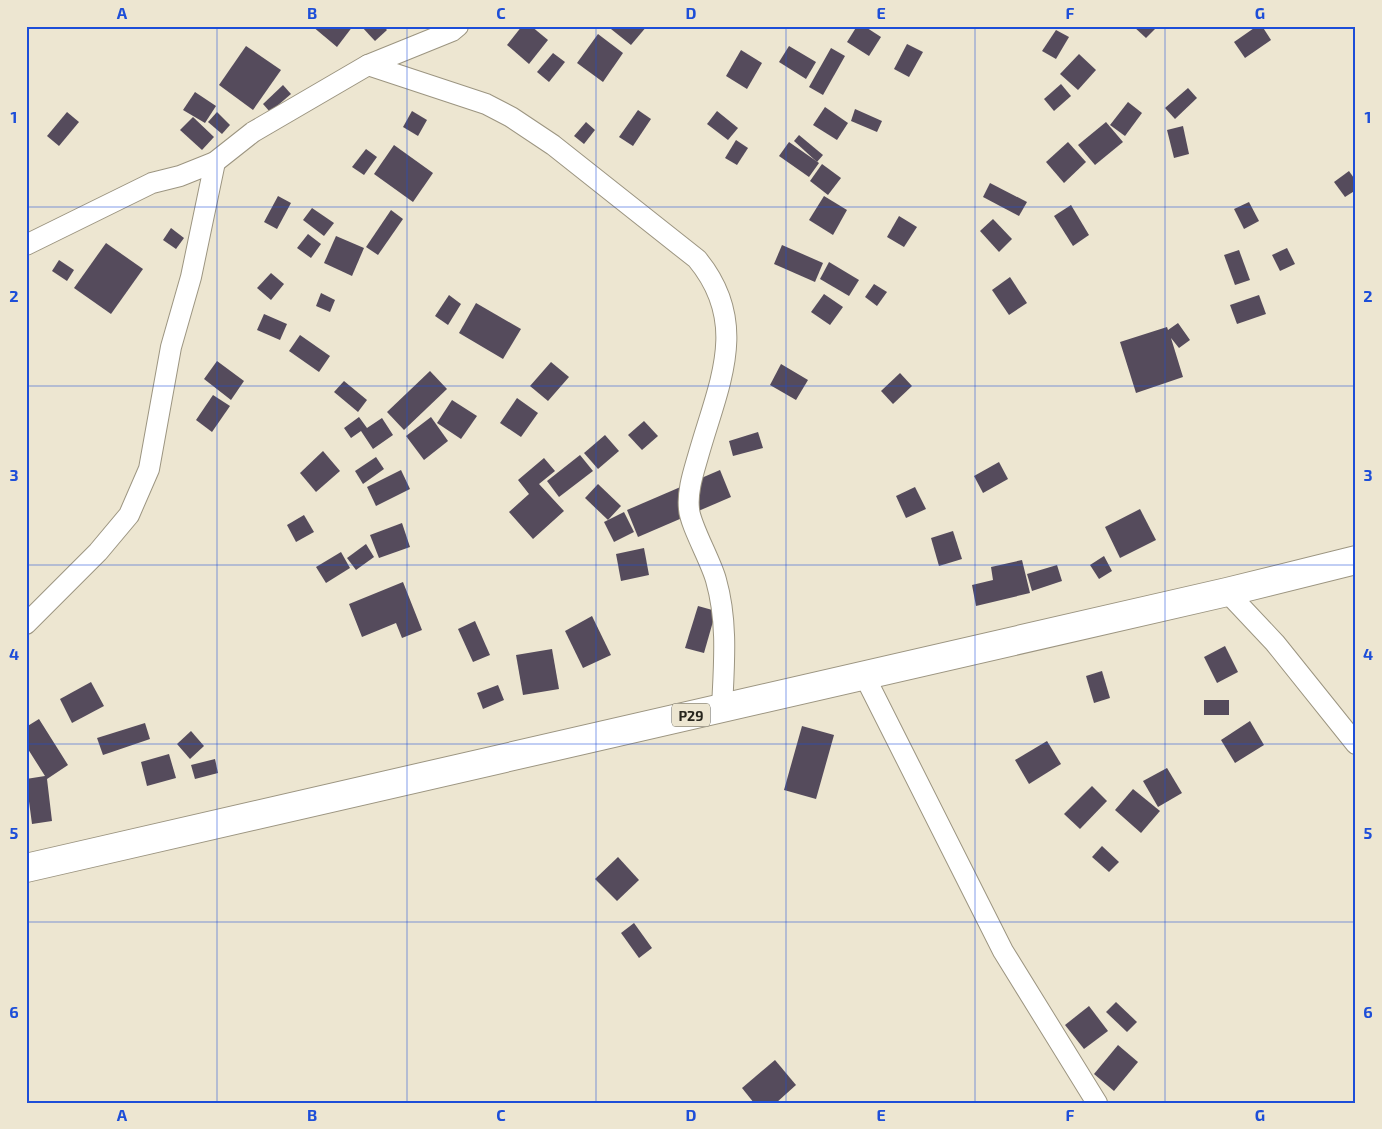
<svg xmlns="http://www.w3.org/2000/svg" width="1382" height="1129" font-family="'Exo 2',sans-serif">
	<rect width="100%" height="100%" fill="#ede6d1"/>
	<g fill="#554b5c">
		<path d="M312,26H353L337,47Z"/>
		<path d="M361,26H383L387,30L375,41Z"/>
		<path d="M522,26H531L548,40L529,64L507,45Z"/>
		<path d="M613,26H647L631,45L611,29Z"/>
		<path d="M857,26H864L881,37L869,56L847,42Z"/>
		<path d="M1133,26H1152L1155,29L1146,38Z"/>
		<path d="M1257,26H1262L1271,40L1245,58L1234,42Z"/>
		<path d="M1056,30L1069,37L1056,59L1042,51Z"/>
		<path d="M598,34L623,53L603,82L577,63Z"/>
		<path d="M907,44L923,52L909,77L894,69Z"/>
		<path d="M246,46L281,70L253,110L219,85Z"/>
		<path d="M789,46L816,62L806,79L779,62Z"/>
		<path d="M831,48L845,56L823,95L809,87Z"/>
		<path d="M741,50L762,63L747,89L726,76Z"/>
		<path d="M553,53L565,62L549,82L537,72Z"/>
		<path d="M1079,54L1096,70L1078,90L1060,74Z"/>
		<path d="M1061,84L1071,96L1054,111L1044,99Z"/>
		<path d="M283,85L291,94L270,112L263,104Z"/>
		<path d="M1188,88L1197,98L1175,119L1165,108Z"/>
		<path d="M195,92L216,106L205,123L183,110Z"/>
		<path d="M1128,102L1142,113L1125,136L1110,125Z"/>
		<path d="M825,107L848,123L837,140L813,125Z"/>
		<path d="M855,109L882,121L877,132L851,121Z"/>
		<path d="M638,110L651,119L633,146L619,137Z"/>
		<path d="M412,111L427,120L418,136L403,127Z"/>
		<path d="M717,111L738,128L728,140L707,124Z"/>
		<path d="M67,112L79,122L59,146L47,136Z"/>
		<path d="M217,112L230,125L222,134L208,122Z"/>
		<path d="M193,117L214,137L202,150L180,130Z"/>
		<path d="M586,122L595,130L584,144L574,136Z"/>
		<path d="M1106,122L1123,142L1095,165L1078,145Z"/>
		<path d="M1183,126L1189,154L1174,158L1167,130Z"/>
		<path d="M799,135L823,155L817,162L794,141Z"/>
		<path d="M736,140L748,148L737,165L725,158Z"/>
		<path d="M789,142L819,163L809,177L779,156Z"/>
		<path d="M1068,142L1086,162L1064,183L1046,162Z"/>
		<path d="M394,145L433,173L413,202L374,174Z"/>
		<path d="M366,149L377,157L364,175L352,167Z"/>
		<path d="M822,164L841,178L828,195L810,181Z"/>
		<path d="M1349,171L1356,181V190L1345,197L1334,182Z"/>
		<path d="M990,183L1027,202L1019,216L983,197Z"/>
		<path d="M278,196L291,203L277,229L264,222Z"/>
		<path d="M824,196L847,210L833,235L809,220Z"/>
		<path d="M1249,202L1259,221L1244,229L1234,209Z"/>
		<path d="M1071,205L1089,235L1073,246L1054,216Z"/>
		<path d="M312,208L334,223L324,236L303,220Z"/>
		<path d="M391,210L403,219L378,255L366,247Z"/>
		<path d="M899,216L917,227L904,247L887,237Z"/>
		<path d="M993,219L1012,239L999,252L980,231Z"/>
		<path d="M171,228L184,238L176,249L163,240Z"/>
		<path d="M308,234L321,244L311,258L297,248Z"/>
		<path d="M336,236L364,248L352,276L324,263Z"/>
		<path d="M106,243L143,269L111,314L74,288Z"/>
		<path d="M782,245L823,263L815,282L774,264Z"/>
		<path d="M1287,248L1295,264L1280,271L1272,255Z"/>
		<path d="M1239,250L1250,280L1235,285L1224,255Z"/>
		<path d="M59,260L74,270L67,281L52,271Z"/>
		<path d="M829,262L859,280L849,296L820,279Z"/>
		<path d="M271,273L284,284L271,300L257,288Z"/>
		<path d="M1010,277L1027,303L1009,315L992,290Z"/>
		<path d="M874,284L887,292L877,306L865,297Z"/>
		<path d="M321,293L335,300L330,312L316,306Z"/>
		<path d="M824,294L843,307L830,325L811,312Z"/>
		<path d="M449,295L461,304L448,325L435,316Z"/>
		<path d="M1259,295L1266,314L1237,324L1230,305Z"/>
		<path d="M476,303L521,329L503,359L459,333Z"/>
		<path d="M264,314L287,324L280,340L257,330Z"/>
		<path d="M1178,323L1190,340L1179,348L1171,338L1183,377L1136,393L1120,342L1167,327L1168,330Z"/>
		<path d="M300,335L330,356L319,372L289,351Z"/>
		<path d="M217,361L244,381L231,400L204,379Z"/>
		<path d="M551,362L569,377L548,401L530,386Z"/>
		<path d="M781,364L808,380L796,400L770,385Z"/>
		<path d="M430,371L447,389L404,430L387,412Z"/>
		<path d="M900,373L912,386L893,404L881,391Z"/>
		<path d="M344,381L367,400L358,412L334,392Z"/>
		<path d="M213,395L230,406L212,432L196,420Z"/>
		<path d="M517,398L538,413L521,437L500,423Z"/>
		<path d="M452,400L477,416L461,439L437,423Z"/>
		<path d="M359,417L367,428L382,418L393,435L373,449L361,431L351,438L344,428Z"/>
		<path d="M431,417L448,441L424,460L406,436Z"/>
		<path d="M644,421L658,436L642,450L628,435Z"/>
		<path d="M758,432L763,448L733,456L729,441Z"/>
		<path d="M605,435L619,451L598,469L584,453Z"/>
		<path d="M323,451L340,471L316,492L300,473Z"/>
		<path d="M580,455L593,471L559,497L547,481Z"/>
		<path d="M376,457L384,469L363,484L355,471Z"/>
		<path d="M544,458L555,471L539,484L564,511L533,539L509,512L529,494L518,480Z"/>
		<path d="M999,462L1008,479L983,493L974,476Z"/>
		<path d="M401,470L410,489L376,506L367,487Z"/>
		<path d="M720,470L731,497L638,537L627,510Z"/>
		<path d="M598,484L621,506L608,520L585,498Z"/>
		<path d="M915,487L926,509L906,518L896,496Z"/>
		<path d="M1140,509L1156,540L1120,558L1105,527Z"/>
		<path d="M624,512L634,532L614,542L604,522Z"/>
		<path d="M304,515L314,532L296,542L287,525Z"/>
		<path d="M402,523L410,547L379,558L370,535Z"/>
		<path d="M953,531L962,559L939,566L931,538Z"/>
		<path d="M366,544L374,557L356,570L347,558Z"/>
		<path d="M644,548L649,575L621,581L616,554Z"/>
		<path d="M341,552L350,568L326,583L316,567Z"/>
		<path d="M1104,556L1112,571L1099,579L1090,565Z"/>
		<path d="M1022,560L1030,593L976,606L972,585L993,580L991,567Z"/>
		<path d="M1057,565L1062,581L1032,591L1027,574Z"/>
		<path d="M403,582L422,630L402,638L396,623L362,637L349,604Z"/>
		<path d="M698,606L716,611L704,653L685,648Z"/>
		<path d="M592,616L611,655L583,668L565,631Z"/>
		<path d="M475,621L490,655L473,662L458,629Z"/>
		<path d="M1225,646L1238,672L1217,683L1204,657Z"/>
		<path d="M552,649L559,689L523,695L516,655Z"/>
		<path d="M1102,671L1110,698L1094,703L1086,676Z"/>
		<path d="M91,682L104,706L72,723L60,699Z"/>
		<path d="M498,685L504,700L483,709L477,693Z"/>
		<rect x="1204" y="700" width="25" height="15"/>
		<path d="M39,719L68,765L47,779L52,821L32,824L26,779L45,776L26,746V727Z"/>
		<path d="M1250,721L1264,745L1235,763L1221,740Z"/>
		<path d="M145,723L150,739L103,755L97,738Z"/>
		<path d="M802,726L834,735L816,799L784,790Z"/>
		<path d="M191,731L204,746L190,759L177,744Z"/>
		<path d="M1047,741L1061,764L1029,784L1015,760Z"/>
		<path d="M169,754L176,778L147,786L141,762Z"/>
		<path d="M215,759L218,773L195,779L191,765Z"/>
		<path d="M1167,768L1182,793L1158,807L1143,781Z"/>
		<path d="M1092,786L1107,801L1080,829L1064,814Z"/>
		<path d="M1133,789L1160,811L1141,833L1115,810Z"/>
		<path d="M1102,846L1119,862L1109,872L1092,857Z"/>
		<path d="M618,857L639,880L617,901L595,879Z"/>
		<path d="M634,923L652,948L639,958L621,933Z"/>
		<path d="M1116,1002L1137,1022L1127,1032L1106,1012Z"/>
		<path d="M1089,1006L1108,1031L1084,1049L1065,1025Z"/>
		<path d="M1118,1045L1138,1062L1114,1091L1094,1074Z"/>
		<path d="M775,1060L796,1085L776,1103H754L742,1088Z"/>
	</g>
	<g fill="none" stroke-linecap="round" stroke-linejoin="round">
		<defs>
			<g id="street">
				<path d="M368,65L486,104L511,117L553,145L697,259C750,323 719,383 699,453C694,471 687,490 689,509C690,525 711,561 716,580C728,622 724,665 722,708"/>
				<path d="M26,245L152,183L180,176L215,162L253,132L368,65L452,31L458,26"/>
				<path d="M1227,592L1275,643L1356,744"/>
				<path d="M26,624L98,552L129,515L149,469L171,347L191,277L215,162"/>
				<path d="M864,675L1003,951L1097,1103"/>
			</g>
			<path id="primary" d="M26,868L1227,592L1356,560"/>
		</defs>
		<use href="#street" stroke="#9c9581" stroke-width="22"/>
		<use href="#primary" stroke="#9c9581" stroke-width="30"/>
		<use href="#street" stroke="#fff" stroke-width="20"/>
		<use href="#primary" stroke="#fff" stroke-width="28"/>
	</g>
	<path fill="none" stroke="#1d4ed8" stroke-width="1" stroke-opacity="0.55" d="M217,26V1103M407,26V1103M596,26V1103M786,26V1103M975,26V1103M1165,26V1103M26,207H1356M26,386H1356M26,565H1356M26,744H1356M26,922H1356"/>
	<g text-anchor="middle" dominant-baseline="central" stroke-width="5" stroke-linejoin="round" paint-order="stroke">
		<rect fill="#ede6d1" stroke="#636054" stroke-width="1" x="672" y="703.5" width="38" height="23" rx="4"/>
		<g font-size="14" font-weight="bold" fill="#28261e">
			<text x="691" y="715">P29</text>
		</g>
	</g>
	<rect width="1382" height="1129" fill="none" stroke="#ede6d1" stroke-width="55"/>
	<rect x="28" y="28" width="1326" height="1074" fill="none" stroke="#1d4ed8" stroke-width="2"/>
	<g font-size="16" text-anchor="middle" font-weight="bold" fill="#1d4ed8">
		<text x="122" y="19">A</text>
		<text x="312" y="19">B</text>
		<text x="501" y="19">C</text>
		<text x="691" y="19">D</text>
		<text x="881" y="19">E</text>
		<text x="1070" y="19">F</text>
		<text x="1260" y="19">G</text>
		<text x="14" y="123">1</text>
		<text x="1368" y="123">1</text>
		<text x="14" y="302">2</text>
		<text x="1368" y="302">2</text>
		<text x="14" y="481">3</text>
		<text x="1368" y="481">3</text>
		<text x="14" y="660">4</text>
		<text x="1368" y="660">4</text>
		<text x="14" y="839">5</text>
		<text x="1368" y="839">5</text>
		<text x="14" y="1018">6</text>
		<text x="1368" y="1018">6</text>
		<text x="122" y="1121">A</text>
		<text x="312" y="1121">B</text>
		<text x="501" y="1121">C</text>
		<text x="691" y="1121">D</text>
		<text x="881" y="1121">E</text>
		<text x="1070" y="1121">F</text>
		<text x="1260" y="1121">G</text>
	</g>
</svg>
